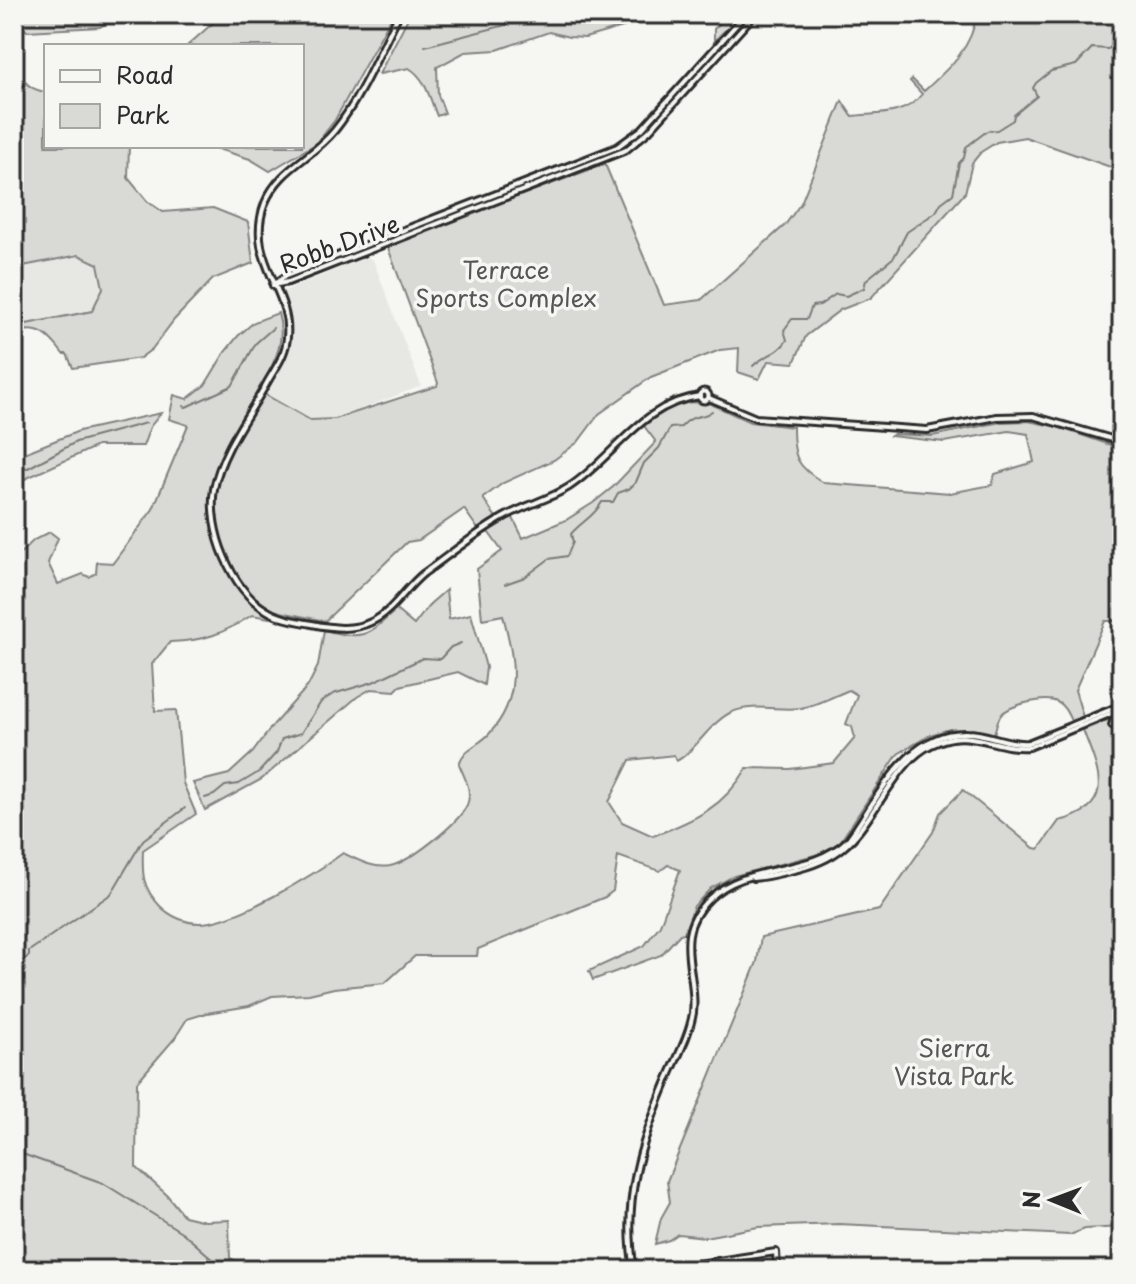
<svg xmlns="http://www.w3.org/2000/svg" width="1136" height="1284" font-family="'Playpen Sans',sans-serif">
	<rect width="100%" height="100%" fill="#f6f6f2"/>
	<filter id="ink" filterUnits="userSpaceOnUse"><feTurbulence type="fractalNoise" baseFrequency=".0125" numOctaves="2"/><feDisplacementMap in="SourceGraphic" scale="16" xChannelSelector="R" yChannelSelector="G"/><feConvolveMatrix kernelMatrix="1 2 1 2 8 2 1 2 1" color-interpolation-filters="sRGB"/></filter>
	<g filter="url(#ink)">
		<g fill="#e7e7e3">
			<path d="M80,255L98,264L103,288L92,311L25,324L14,300V273L18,267Z"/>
			<path d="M367,257L373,260L421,386L335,419L310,420L267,395L287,357L292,337L291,321L282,292Z"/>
		</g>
		<g fill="#d9d9d5" stroke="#828280" stroke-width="2" fill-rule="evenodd">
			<path d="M14,14H140C127,21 111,20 100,27L27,31L22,27C18,53 10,87 46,92V146H129L128,178L147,201L163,212L213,208L248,222L253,263L213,279L174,320L152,349L140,358L73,368L67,354H63C49,335 39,325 14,333L16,294H20V312L26,324L92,311L103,288L98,264L79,255L18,267L14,273Z"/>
			<path d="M223,14H393L335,120L317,143L270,171L250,159L208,146H302V46H187Z"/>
			<path d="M410,14H668L585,38L569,37L549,32L497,50L465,52L437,67L438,95L445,113L437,116C430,99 426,78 409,68L379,74Z"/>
			<path d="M722,14H742L714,41V29L719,24Z"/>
			<path d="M976,14H1122V171L1025,137L997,142L981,152L972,163L965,193L871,298L840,310L806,336L794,363L768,361L759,379L738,372L739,348L720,350L651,377L599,414L578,442L554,460L503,483L483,498L495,516L513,518L523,538L566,520L593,503L613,487L656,442L644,426L664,411L684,402L709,403L750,422L793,427C793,458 797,467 824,483L950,493L992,485L995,474L1034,462L1028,434L1009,431L944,442L891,436L894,434L932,436L1001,422L1028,421L1058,427L1122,449V621H1105L1075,690L1083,717L1072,723C1068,715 1065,706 1057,702C1045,696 1009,705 1001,715C997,720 996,728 994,734L950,729L930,735L898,754L840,842L819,854L734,876L711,888L694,906L684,933L680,934L661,955L593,980L589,971L644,946L660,925L680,870L668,865L660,871L618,856L613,891L605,897L478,949L477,956H415L385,983L334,988L309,994L272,996L249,1006L207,1013L187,1019L175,1038L137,1082L136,1167L167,1195L184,1216L205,1221L229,1220L230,1258L253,1270H14V559L34,540L50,532L58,538L48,563L58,584L83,574L89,577L96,573L97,562L113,563L153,509L188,425L169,419L174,395L187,399L205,385L225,352L238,336L254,322L278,313C287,344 273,364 259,391L310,420L335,419L437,386L438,383L387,245L605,164L664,305L701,300L785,225L801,203L842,101L852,116C879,113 904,117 922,94L910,81L912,79L924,91C946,71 974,47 976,14ZM464,509L478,529L489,533L502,551L477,569L482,619L503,615C514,659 523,697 489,734C478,746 464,748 459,764C464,777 473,790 467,805C458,824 410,862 390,866C373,869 358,860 343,853C313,875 236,923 199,923C185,923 170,916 160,906C142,887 142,874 143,850L196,814L183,783L176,710L155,711L152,664L170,642C204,641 223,634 252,615L269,618L276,611L325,621L407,542L419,540ZM849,690L857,695L846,724L852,727L855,738L834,763L790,769L747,768C724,807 695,820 653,836L622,822L609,802L630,760L674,755L676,761C692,755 712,720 732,712C754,703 778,711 801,708C817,705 834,696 849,690Z"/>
			<path d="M161,413L150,427L143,446H97L14,484V457L79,431Z"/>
			<path d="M446,590L449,619L471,614L486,667L484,685L458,672L400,686L395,691L371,689L357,697L262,779L205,810L193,783L229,774L253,752L273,725L308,686L318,666L324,630C364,640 366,637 396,610L414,625L431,603Z"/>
			<path d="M1122,714V1227L1085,1229L1070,1235L839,1224L758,1227L705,1237L678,1234L669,1240L655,1244L661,1218L670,1202L667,1181L757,962L761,937L879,910L933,832L940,813L963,790L1034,848L1039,849L1059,821C1117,807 1099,772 1083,730Z"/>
		</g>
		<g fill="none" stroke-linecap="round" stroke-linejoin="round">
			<g stroke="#7a7a78" stroke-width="2">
				<path d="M574,14L593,18L611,14"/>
				<path d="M425,46L548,14"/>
				<path d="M753,366C764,355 779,354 787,340L784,330L792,319H807L812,306L820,305L836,294L846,296L864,288L866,280L894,257L907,232L936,212L941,203L953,194L959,163L964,158L966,147L987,131L997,130L1013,120L1014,115L1037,96L1033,88L1036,83L1051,71L1076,65L1092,48L1108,49L1122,39"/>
				<path d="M184,406L186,407L232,386L256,343L273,328"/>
				<path d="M14,466L28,468L76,442L146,423"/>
				<path d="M505,584L525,577L549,559L567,556L573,542L571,534C581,522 594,517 602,502H613L618,493L629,489L636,482L644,463L659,448L670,428L681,427C694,412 701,420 712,411"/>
				<path d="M205,798L214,795L225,786L239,784L259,772L277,752L282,739L301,733L321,702L333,694L373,682L423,658L440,659L451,647L461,643"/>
				<path d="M14,966L29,956V951L111,894L143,840L185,808"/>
				<path d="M14,1151L103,1183L183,1233L225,1270"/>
			</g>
			<defs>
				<g id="tertiary">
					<path d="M399,14C381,49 359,101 335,130C313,158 279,168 265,203C244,259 292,290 287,337C286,354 276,367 268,381C250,414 221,451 214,489C207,529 231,589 266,610C280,619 296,621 312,624C332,628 353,631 371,622C393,612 405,588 424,573C451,554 479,530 508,515C528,504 550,499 569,487C615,457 641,403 700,396"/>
					<path d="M273,285L288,282L626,150L649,131L755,14"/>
					<path d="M273,285L286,276L617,147L642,129L746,14"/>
					<circle cx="704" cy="396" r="4.5"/>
					<path d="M709,398L756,418L927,430L997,417L1033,416L1122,442"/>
					<path d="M1112,725L1116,712"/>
					<path d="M753,878C766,877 778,874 790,871C852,858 859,829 893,782C905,765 918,749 938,742C973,728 996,750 1029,747L1122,709"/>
					<path d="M634,1270C622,1201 640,1144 667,1081C676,1059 689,1037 693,1013C698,971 670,935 710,898C748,862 809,877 848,840C879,798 906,731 967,733C989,733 1007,745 1028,743L1122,705"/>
					<path d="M659,1270L776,1252L777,1270"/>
				</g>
			</defs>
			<use href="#tertiary" stroke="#2b2b2b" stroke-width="10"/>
			<use href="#tertiary" stroke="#f6f6f2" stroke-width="4"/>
		</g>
	</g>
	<g text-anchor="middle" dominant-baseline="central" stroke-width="7" stroke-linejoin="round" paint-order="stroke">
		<g font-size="24" fill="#2b2b2b" stroke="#f6f6f2">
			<text transform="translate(339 243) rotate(-20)">Robb Drive</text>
		</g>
		<g font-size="24" fill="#565656" stroke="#f6f6f2">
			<text x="506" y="269">Terrace<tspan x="506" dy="28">Sports Complex</tspan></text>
			<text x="954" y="1047">Sierra<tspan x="954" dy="28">Vista Park</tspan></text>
		</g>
	</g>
	<rect width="1136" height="1284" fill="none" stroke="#f6f6f2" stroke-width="48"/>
	<rect x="24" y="24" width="1088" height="1236" fill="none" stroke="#2b2b2b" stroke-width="3" filter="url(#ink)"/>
	<rect x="44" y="44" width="260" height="104" fill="#f6f6f2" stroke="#a5a5a2" stroke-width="2"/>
	<rect x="60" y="70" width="40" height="12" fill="#f6f6f2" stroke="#a5a5a2" stroke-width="2"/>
	<text x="116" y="84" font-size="24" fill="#2b2b2b">Road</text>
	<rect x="60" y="104" width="40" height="24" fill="#d9d9d5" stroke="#a5a5a2" stroke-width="2"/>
	<text x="116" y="124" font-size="24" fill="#2b2b2b">Park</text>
	<g transform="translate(1052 1200) rotate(271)" stroke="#f6f6f2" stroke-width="6" paint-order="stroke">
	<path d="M0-6L14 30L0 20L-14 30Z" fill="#2b2b2b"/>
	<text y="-12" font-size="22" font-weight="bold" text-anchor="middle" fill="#2b2b2b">N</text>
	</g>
</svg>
